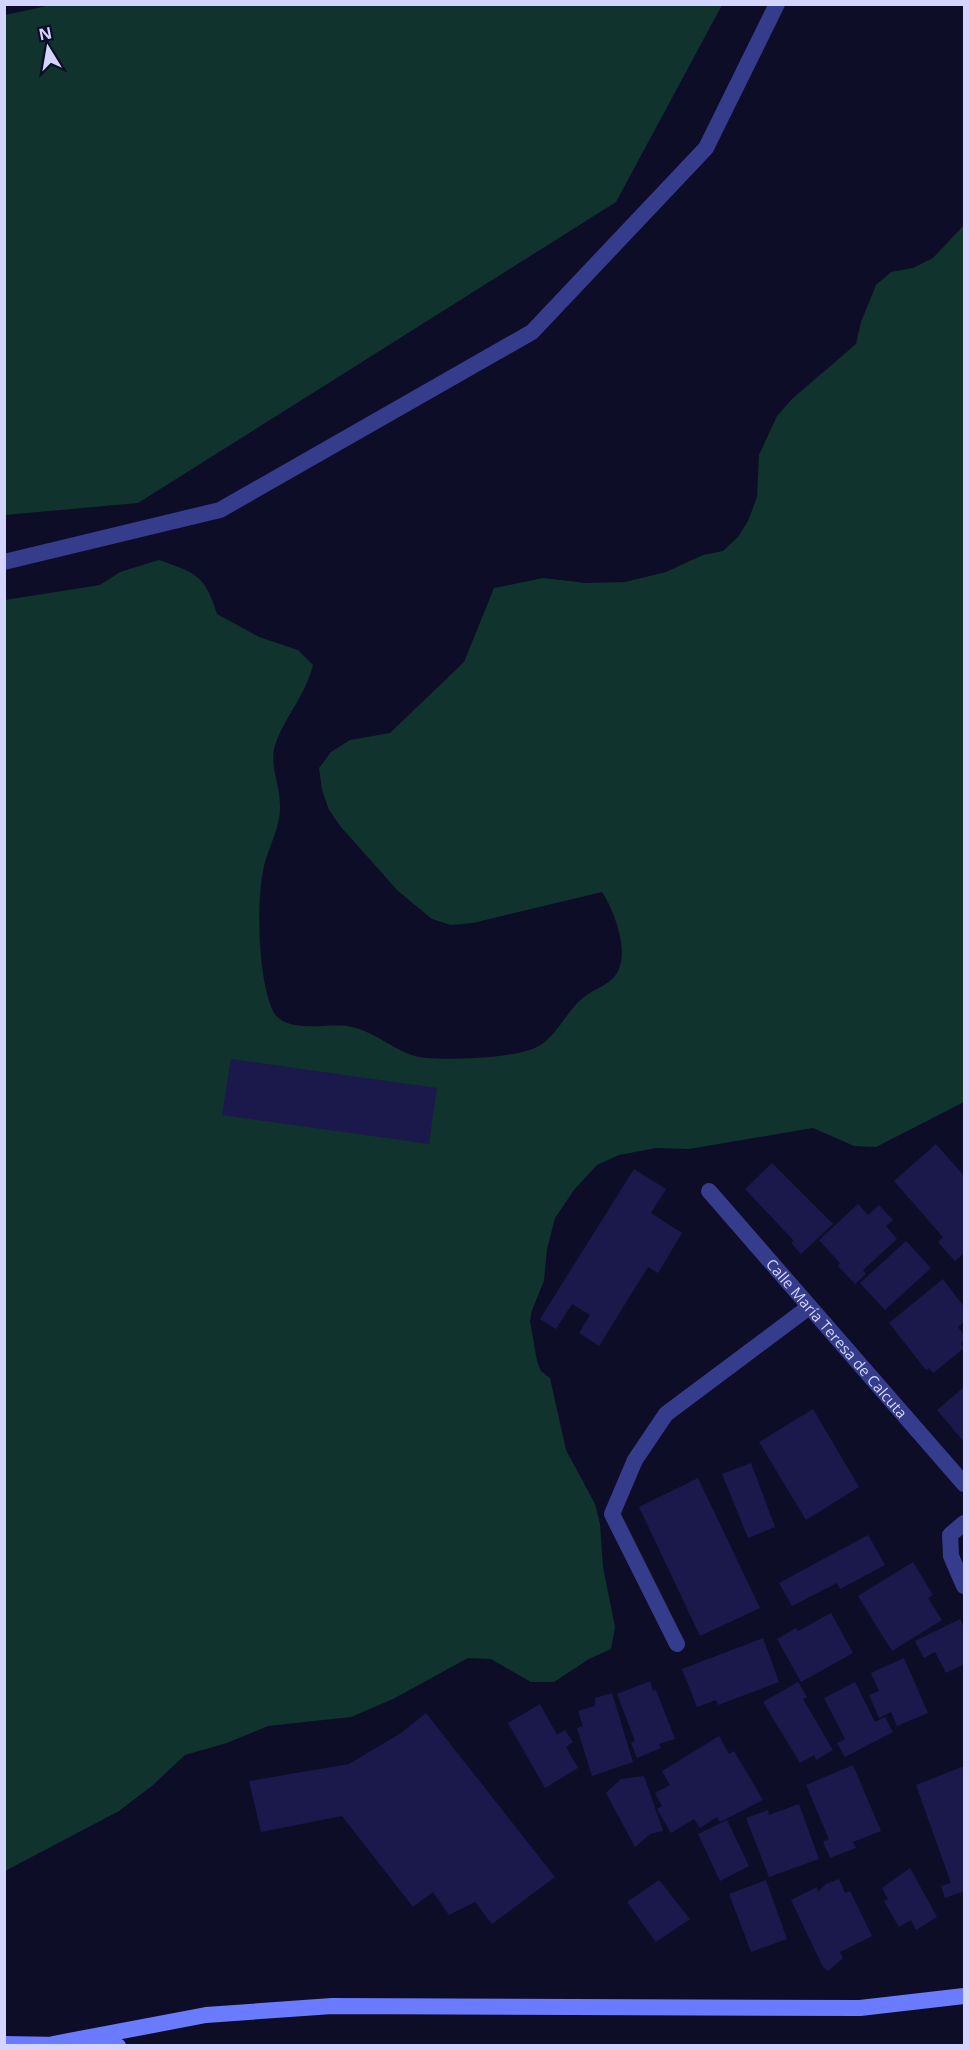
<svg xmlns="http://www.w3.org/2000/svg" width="969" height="2050" font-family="'Open Sans',sans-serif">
	<rect width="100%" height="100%" fill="#0e0d28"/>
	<g fill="#10332d">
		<path d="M56,4H722V5L616,202L138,503L5,515V15Z"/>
		<path d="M964,225V1102L876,1147L854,1146L813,1128L689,1149L656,1148L619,1155L597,1165L574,1190L555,1218L547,1249L544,1281L532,1310L530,1321L537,1361L541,1371L550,1378L566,1450L595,1504L600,1524L603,1567L615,1627L611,1649L589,1659L554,1682H531L491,1659L468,1658L393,1699L351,1717L268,1726L227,1743L185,1755L153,1785L119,1811L5,1871V600L100,585L120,572L159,560C196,573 205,575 217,614L259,637L298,650L313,665C305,696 287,714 276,742C268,764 280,783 280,805C281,826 269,846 264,866C256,901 258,976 272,1009C283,1035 325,1023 347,1026C376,1030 398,1056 426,1058C451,1060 522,1059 542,1044C559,1032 568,1009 584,997C594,989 610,985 617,973C630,952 614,910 602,892L473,923L451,925L432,919L398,891L341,827L329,810L322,790L319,768L331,752L350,740L390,733L464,662L494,588L543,578L586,583L625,582L666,572L703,555L723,551L738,537L748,521L757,497L759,455L777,416L792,399L856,344L861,322L876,285L891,272L913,268L933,258Z"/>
	</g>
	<g fill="#1b184b">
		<path d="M231,1059L437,1088L429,1144L222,1115Z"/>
		<path d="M936,1144L964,1176V1253L955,1261L938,1242L943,1237L894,1181Z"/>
		<path d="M772,1163L833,1224L801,1254L791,1243L794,1241L745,1189Z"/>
		<path d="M634,1169L666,1189L651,1213L682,1233L658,1273L648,1267L599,1346L579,1333L590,1315L572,1304L556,1329L540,1319Z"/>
		<path d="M858,1204L868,1215L879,1205L893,1220L886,1226L897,1239L863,1270L866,1274L855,1284L838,1266L840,1263L819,1240Z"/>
		<path d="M906,1241L931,1268L885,1310L860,1283Z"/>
		<path d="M943,1279L964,1307V1322L958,1327L964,1335V1340L961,1344L964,1348L933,1373L929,1368L926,1370L889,1323Z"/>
		<path d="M964,1387V1442L937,1410Z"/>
		<path d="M813,1409L859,1487L806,1520L759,1442Z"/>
		<path d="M751,1463L775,1527L748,1538L722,1474Z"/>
		<path d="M698,1478L760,1608L700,1636L639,1507Z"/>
		<path d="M868,1535L885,1565L840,1589L837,1583L792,1606L779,1583Z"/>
		<path d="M913,1562L933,1595L928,1598L942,1620L892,1651L858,1596Z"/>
		<path d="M831,1613L853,1653L801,1682L777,1639L796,1628L798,1631Z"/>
		<path d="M960,1619L964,1628V1664L946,1673L935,1652L924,1658L915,1641Z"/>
		<path d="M763,1638L779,1682L718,1705L716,1700L697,1707L682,1669Z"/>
		<path d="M904,1658L928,1713L897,1726L891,1712L879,1718L869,1695L879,1691L871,1673Z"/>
		<path d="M650,1681L653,1691L656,1690L675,1739L659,1744L661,1748L637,1758L631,1743L635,1741L617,1694Z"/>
		<path d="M798,1682L807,1697L803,1699L833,1750L816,1760L814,1755L800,1763L763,1702Z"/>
		<path d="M855,1682L875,1722L885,1717L893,1732L845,1757L837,1743L845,1739L824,1698Z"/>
		<path d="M612,1693L633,1762L592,1776L577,1728L583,1726L578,1711L595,1706V1698Z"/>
		<path d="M540,1704L557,1735L565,1730L573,1742L566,1747L578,1768L545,1788L508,1723Z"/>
		<path d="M426,1713L555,1877L492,1924L475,1902L449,1915L433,1892L413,1907L342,1816L261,1832L249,1781L349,1764L401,1733Z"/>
		<path d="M719,1736L729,1754L734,1751L763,1800L720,1822L717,1817L700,1828L694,1819L671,1833L657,1809L662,1806L655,1793L670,1785L662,1771Z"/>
		<path d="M853,1765L881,1831L853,1842L856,1848L830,1858L823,1842L829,1839L806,1785Z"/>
		<path d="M964,1766V1891L945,1898L941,1886L951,1883L916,1785Z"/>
		<path d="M644,1776L663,1831L650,1834L635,1847L606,1793L621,1779Z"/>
		<path d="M799,1804L819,1859L769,1877L746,1818L768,1810L769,1815Z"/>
		<path d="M727,1820L749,1866L720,1881L698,1834Z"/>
		<path d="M910,1868L937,1917L916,1930L911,1920L899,1927L884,1901L888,1899L882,1888Z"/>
		<path d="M839,1879L845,1893L850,1891L872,1936L840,1952L843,1958L828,1971L823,1967L791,1900L817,1887L818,1892L826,1884Z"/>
		<path d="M659,1880L690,1919L656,1942L627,1902Z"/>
		<path d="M766,1880L787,1939L751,1952L729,1894Z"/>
	</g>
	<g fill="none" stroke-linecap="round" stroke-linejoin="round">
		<g stroke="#343c8b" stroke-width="16">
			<path d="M4,562L220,510L532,332L706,148L777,4"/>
			<path id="s1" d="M709,1191L964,1484"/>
			<path d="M964,1523L950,1535L951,1556L964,1586"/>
			<path d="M677,1644L612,1514L635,1460L666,1414L809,1307"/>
		</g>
		<g stroke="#6b7bff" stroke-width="16">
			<path d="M4,2044L118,2046"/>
			<path d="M53,2044L206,2015L332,2006L860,2008L964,1996"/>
		</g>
	</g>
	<g text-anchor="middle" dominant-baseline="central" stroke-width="4.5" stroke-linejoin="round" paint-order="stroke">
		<g font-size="15" fill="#d4d5ff" stroke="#0e0d28">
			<text stroke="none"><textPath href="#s1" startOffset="195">Calle María Teresa de Calcuta</textPath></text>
		</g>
	</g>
	<rect width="969" height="2050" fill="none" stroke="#d4d5ff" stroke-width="12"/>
	<g transform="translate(48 48) rotate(349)" stroke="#0e0d28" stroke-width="4.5" paint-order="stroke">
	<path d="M0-4.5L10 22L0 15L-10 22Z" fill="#d4d5ff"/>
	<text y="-9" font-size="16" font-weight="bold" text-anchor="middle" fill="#d4d5ff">N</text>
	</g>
</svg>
